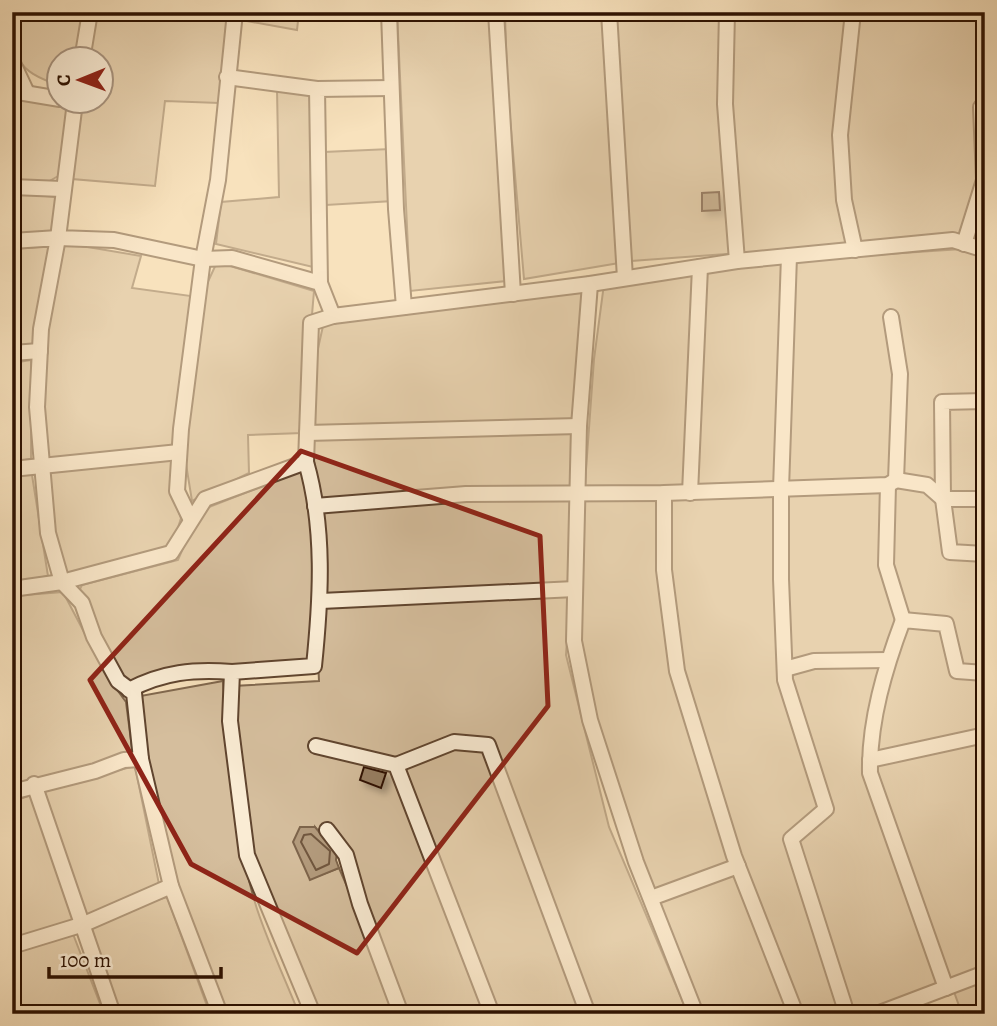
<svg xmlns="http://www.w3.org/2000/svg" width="997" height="1026" font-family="Alegreya,serif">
	<defs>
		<filter id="shadow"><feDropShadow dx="5" dy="5" stdDeviation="3.5" flood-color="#0004"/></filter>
	</defs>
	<rect width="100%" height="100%" fill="#f8e2bd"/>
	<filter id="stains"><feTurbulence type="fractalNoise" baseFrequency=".00286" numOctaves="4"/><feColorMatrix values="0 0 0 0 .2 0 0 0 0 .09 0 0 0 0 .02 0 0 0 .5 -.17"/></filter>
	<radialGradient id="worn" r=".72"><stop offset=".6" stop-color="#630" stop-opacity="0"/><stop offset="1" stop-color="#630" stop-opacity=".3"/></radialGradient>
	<g fill="#d5be9d" stroke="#81684e" stroke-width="2">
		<path d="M12,12H84L75,59L60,60L59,85C15,71 12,56 12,12Z"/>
		<path d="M231,12L219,103L165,101L155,186L72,179L81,102H102V60L87,59L95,13Z"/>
		<path d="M242,12H299L297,30L241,20Z"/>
		<path d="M397,12H491L506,281L410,291Z"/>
		<path d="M505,12H985V235L631,261L524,279L507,83Z"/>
		<path d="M277,89L313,91V267L216,244L221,202L279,197Z"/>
		<path d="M12,97L67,104L60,175L46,183L12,182Z"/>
		<path d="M390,149L393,201L326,205L324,152Z"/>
		<path d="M12,193L57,197L54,236L12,239Z"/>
		<path d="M64,243L141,256L132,288L191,296L173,447L45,463L38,349Z"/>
		<path d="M52,246L33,348L12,354V249Z"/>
		<path d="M977,248L985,254V966L862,1014H699L677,965L573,649L594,359L604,284L707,266Z"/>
		<path d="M217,262L314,291L302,433L248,435L249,473L192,501L185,458L192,391L206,286Z"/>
		<path d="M590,284L576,487L319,501L311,438L317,353L325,317Z"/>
		<path d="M31,360V459L12,462V363Z"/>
		<path d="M173,459L175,502L181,518L177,531L163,551L57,577L45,472Z"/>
		<path d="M304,470L318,543L307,667L124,685L77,595L82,585L178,560L199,511Z"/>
		<path d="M12,475H32L48,576L12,583Z"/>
		<path d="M572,497L574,536L566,655L609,827L688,1014H404L347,844C332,846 324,839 315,827L310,879L339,868L360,916L394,1014H310L255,858L238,784L233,686L319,681L317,636L325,593L324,512L341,505Z"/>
		<path d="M63,592L107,676L126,702L133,756L12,792V596Z"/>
		<path d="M223,681C228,758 234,835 257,909C269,945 285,979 299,1014H221L159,849L135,697Z"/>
		<path d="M135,766L160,889L12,946V802L49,788Z"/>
		<path d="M167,897L210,1014H120L89,921Z"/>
		<path d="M73,934L104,1014H12V953Z"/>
		<path d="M985,976V1014H962L953,989Z"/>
	</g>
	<path fill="#b39b7d" stroke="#7d644b" stroke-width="2" d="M300,827H315L325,839L338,845L336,860L339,868L310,880L293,842Z"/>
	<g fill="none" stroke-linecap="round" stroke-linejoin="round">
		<path stroke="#70563e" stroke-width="2" d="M311,834L330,851L329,864L316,870L301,842L304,835Z"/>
	</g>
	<g fill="#977e62" stroke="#2d1100" stroke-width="2" filter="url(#shadow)">
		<path d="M719,192L720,210L702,211V193Z"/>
		<path d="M364,767L386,773L381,788L360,780Z"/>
	</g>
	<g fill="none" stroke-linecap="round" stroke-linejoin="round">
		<defs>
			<g id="minor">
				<path d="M389,12L396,209L404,307"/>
				<path d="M496,12L513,294"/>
				<path d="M609,12L625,278"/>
				<path d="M727,12L725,104L737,261"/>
				<path d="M853,12L840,135L844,200L855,250"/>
				<path d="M82,60L90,12"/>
				<path d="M12,61L27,93"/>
				<path d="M227,77L317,89"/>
				<path d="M12,91L60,99"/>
				<path d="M75,102L58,238L114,240L203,259L232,258L320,283L333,316L590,284L737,261L953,240L985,250"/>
				<path d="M12,187L62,189"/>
				<path d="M12,241L58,238L41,329L37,407L48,533L62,582L82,603L94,637L118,681L134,693L141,759L171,886L220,1014"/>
				<path d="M964,244L984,180L981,107"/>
				<path d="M789,256L781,489V579L785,680L826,809L791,839L847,1014"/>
				<path d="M320,283L317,89L391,88"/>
				<path d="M590,284L579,426L574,641L590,720L636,862L696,1014"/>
				<path d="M12,353L40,351"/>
				<path d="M985,401L942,402L943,499L950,552L985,554"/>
				<path d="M307,433L579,426"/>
				<path d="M306,462C325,528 321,598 314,666L232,672L230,721L247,855L313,1014"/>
				<path d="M12,469L179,452"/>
				<path d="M896,480L927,485L943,499H985"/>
				<path d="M888,485L886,565L903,620"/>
				<path d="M664,493V570L677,671L734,856L796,1014"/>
				<path d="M690,493L700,267"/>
				<path d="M315,506L466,494L664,493L888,485L896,480L900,374L891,317"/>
				<path d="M191,520L177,491L181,429L203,259L218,180L235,12"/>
				<path d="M12,589L62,582L171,553L205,499L306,462L311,323L333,316"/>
				<path d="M321,601L575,589"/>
				<path d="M785,669L814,661L888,660"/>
				<path d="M129,690C163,672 194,669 232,672"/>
				<path d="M316,746L396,765L492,1014"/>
				<path d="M870,760L985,735"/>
				<path d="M396,765L454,742L488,745L588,1014"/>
				<path d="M34,784L113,1014"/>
				<path d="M12,792L95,771L124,760L141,759"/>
				<path d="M327,830L346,855L360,904L401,1014"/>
				<path d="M651,898L738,866"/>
				<path d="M12,946L84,924L171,886"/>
				<path d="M946,988L870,773C869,721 885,668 903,620L946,624L957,671L985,673"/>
				<path d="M877,1014L985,973"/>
			</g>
		</defs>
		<use href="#minor" stroke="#60452f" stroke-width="18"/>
		<use href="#minor" stroke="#faecd4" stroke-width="14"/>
	</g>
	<path d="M0 0H997V1026H0ZM301,451L540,536L548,706L357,953L191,864L90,680Z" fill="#f8e2bd" fill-opacity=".55" fill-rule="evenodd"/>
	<path fill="none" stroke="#8f2418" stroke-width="5" stroke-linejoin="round" d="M301,451L540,536L548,706L357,953L191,864L90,680Z"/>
	<rect width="997" height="1026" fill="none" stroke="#f8e2bd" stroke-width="42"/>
	<rect x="14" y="14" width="969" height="998" fill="none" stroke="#2d1100" stroke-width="3.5"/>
	<rect x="21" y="21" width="955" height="984" fill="none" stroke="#2d1100" stroke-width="2"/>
	<g transform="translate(80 80) rotate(269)"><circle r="33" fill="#faecd4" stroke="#a8947f" stroke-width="2"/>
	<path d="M0-5L12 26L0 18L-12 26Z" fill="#8f2418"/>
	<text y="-10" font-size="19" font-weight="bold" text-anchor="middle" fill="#2d1100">С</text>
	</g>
	<path d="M49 967v10h172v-10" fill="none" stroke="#2d1100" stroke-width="3.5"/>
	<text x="60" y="967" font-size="21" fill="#2d1100" stroke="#faecd4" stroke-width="5" paint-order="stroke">100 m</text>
	<rect width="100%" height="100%" filter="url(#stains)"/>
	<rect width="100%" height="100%" fill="url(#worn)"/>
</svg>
